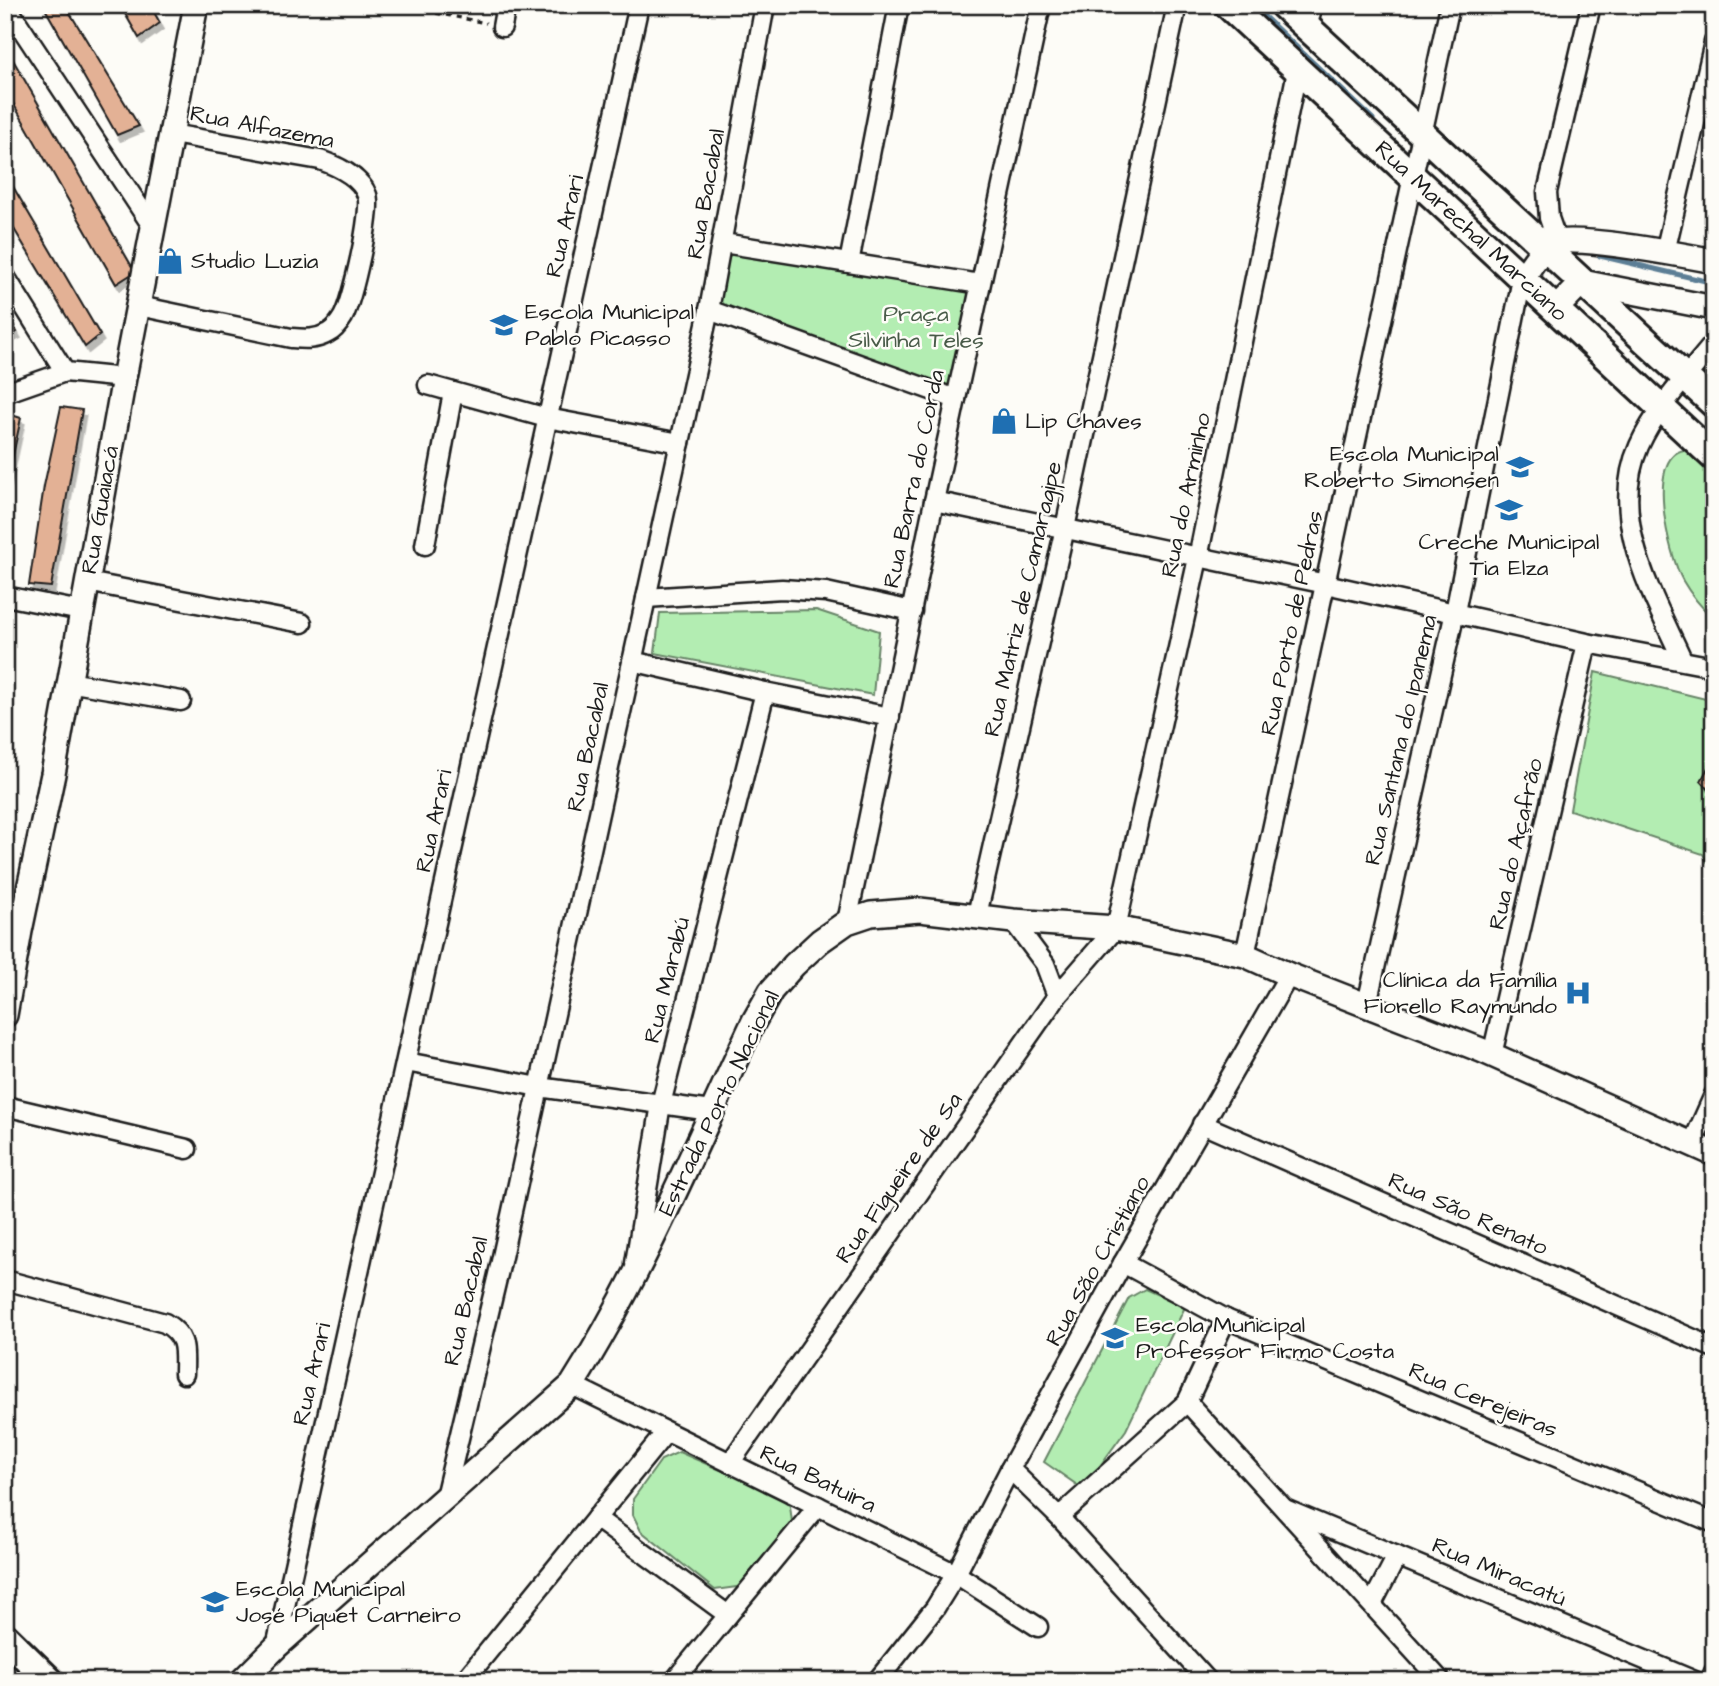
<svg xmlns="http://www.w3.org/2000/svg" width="1719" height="1686" font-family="'Architects Daughter',sans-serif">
	<defs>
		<filter id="shadow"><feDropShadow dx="3.5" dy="6" stdDeviation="0" flood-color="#0004"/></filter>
	</defs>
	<rect width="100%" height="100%" fill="#fdfcf7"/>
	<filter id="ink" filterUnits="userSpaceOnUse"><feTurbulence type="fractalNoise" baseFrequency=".0143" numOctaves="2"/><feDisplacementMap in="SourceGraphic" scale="14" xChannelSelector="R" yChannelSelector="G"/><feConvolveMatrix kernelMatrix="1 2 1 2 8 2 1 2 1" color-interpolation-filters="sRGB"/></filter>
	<g filter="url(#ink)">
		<g fill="#b3edb2" stroke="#688467" stroke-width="2">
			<path d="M729,250L970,291L949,386L718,305Z"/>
			<path d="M1684,450L1698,457L1714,472V619C1702,608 1691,595 1683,581C1669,556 1645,457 1684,450Z"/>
			<path d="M816,610L879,631L873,695L655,653L660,613Z"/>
			<path d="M1595,672L1714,701V875L1703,854L1570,810Z"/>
			<path d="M1145,1289L1185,1307L1126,1430L1083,1489L1044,1462L1129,1298Z"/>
			<path d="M679,1452L778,1495L790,1506L792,1522L790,1532L744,1586L715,1590L641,1531L633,1515V1499L661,1460Z"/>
		</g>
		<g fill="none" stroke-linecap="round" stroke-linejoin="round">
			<g stroke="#5c7e95" stroke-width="5">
				<path d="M1252,5L1373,119"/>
				<path d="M1600,256L1714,283"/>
			</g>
		</g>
		<g fill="#e3b195" stroke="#1c1c1c" stroke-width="2" filter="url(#shadow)">
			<path d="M43,5H65L139,126L117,135Z"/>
			<path d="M120,5H150L160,23L139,38Z"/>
			<path d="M5,46L135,272L116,284L5,89Z"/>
			<path d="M5,173L100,335L85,347L5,214Z"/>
			<path d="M5,311L17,332L5,338Z"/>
			<path d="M61,407L82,410L51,587L29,585L44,486Z"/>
			<path d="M5,413L21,418L5,492Z"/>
			<path d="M1714,756V795L1701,781Z"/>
		</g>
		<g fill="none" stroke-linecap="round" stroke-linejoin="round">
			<defs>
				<g id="minor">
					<path d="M6,5L154,229"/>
					<path d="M502,27L506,5"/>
					<path d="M1307,28L1313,5"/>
					<path d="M1557,241L1549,218L1547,192L1591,5"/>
					<path d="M723,243L980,284"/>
					<path d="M1665,252L1714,42"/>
					<path d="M849,263L899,5"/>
					<path d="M5,276L65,372"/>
					<path d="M139,306L291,338C305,339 316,340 328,333C334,330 340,322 343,317C352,300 373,211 367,195C360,176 337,166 320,160L172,134"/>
					<path d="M709,310L956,399"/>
					<path d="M428,385L547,418L680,443"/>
					<path d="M5,393L65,372L124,378"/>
					<path d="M934,501L1326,584L1587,643L1714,667"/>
					<path d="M425,545L453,392"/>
					<path d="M87,582L302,623"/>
					<path d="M5,596L81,611"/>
					<path d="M646,598L782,589L826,592L912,611"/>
					<path d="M1682,659C1653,595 1607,518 1639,446C1656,408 1688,375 1714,343"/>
					<path d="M632,661L765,692L890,717"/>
					<path d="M68,682L181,701"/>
					<path d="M977,915L1065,528L1177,5"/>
					<path d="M1013,921L1045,964L1057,996"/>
					<path d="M847,922L934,501L1041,5"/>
					<path d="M1245,955L1450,5"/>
					<path d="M1367,1004L1455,612L1522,279"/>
					<path d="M1492,1055L1587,643"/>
					<path d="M406,1062L539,1087L711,1111"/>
					<path d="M5,1106L187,1149"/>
					<path d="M1202,1124L1714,1348"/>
					<path d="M1692,1144L1714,1095"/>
					<path d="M635,1263L661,1104L765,692"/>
					<path d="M1123,1263L1226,1319L1714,1523"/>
					<path d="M5,1280L165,1323C188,1337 184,1350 184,1374"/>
					<path d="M572,1385L956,1574L1038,1627"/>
					<path d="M1187,1402L1441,1681"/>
					<path d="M730,1463L1057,996L1116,928L1198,558L1297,71"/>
					<path d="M1010,1469L1059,1517L1208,1681"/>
					<path d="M445,1497L500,1266L709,310L765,5"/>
					<path d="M1285,1509L1695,1681"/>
					<path d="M1059,1517L1187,1402L1226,1319"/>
					<path d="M596,1518L728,1615"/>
					<path d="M1372,1604L1397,1556"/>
					<path d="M276,1647L639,5"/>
					<path d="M464,1681L666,1432"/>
					<path d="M674,1681L818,1506"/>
					<path d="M877,1681L935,1608L956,1574L1010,1469L1123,1263L1289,975"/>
					<path d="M1710,1681L1714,1672"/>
				</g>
				<g id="tertiary">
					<path d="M1522,279C1531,266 1539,250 1554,243C1572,234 1688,256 1714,261"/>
					<path d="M1555,310L1582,282L1714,308"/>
					<path d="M5,1015L20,931L53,774L124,378L196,5"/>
					<path d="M242,1681L276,1647L572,1385C645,1270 696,1143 754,1021L771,991L794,965L820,941L847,922L871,914L920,910L1013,921L1116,928L1245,955L1289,975L1481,1050L1714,1154"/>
				</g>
				<g id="secondary">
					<path id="s1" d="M1228,5L1714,457"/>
					<path d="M1283,5L1714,404"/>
					<path d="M5,1637L50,1681"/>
				</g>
			</defs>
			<use href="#minor" stroke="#1c1c1c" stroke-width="23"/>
			<use href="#tertiary" stroke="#1c1c1c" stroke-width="28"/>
			<use href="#secondary" stroke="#1c1c1c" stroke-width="32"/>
			<path stroke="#1c1c1c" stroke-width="3.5" stroke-dasharray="5 5" stroke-linecap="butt" d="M397,5L486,23"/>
			<use href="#minor" stroke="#fdfcf7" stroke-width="18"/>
			<use href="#tertiary" stroke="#fdfcf7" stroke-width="23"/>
			<use href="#secondary" stroke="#fdfcf7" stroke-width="26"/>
		</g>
	</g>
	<defs>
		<symbol id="shop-bare" viewBox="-9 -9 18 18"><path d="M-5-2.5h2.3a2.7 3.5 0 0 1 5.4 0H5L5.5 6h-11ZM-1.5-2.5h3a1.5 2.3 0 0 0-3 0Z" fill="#1f6fb2" stroke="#fdfcf7" stroke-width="2.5" paint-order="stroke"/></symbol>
		<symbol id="school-bare" viewBox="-9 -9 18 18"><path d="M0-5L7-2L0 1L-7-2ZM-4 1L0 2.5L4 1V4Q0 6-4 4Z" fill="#1f6fb2" stroke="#fdfcf7" stroke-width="2.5" paint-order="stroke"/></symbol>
		<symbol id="hospital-bare" viewBox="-9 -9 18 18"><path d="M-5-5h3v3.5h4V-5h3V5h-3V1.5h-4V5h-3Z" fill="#1f6fb2" stroke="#fdfcf7" stroke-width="2.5" paint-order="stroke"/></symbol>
	</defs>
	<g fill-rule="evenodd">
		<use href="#shop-bare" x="151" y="242" width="38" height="38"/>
		<use href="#school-bare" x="485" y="306" width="38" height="38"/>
		<use href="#shop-bare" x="985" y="402" width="38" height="38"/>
		<use href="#school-bare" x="1501" y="448" width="38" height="38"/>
		<use href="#school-bare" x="1490" y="491" width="38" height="38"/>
		<use href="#hospital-bare" x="1559" y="974" width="38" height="38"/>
		<use href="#school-bare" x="1096" y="1319" width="38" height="38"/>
		<use href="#school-bare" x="196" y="1583" width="38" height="38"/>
	</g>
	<g text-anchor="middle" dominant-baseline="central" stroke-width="5" stroke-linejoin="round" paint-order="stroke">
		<g font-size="23" fill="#1c1c1c" stroke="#fdfcf7">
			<text transform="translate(262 127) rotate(11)">Rua Alfazema</text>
			<text transform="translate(706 194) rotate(-80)">Rua Bacabal</text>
			<text transform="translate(565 226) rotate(-77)">Rua Arari</text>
			<text stroke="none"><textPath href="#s1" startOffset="332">Rua Marechal Marciano</textPath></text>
			<text transform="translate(914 479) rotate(-78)">Rua Barra do Corda</text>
			<text transform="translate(1186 495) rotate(-78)">Rua do Arminho</text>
			<text transform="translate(100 510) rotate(-80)">Rua Guaiacá</text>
			<text transform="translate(1023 599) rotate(-77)">Rua Matriz de Camaragipe</text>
			<text transform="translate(1292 623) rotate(-78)">Rua Porto de Pedras</text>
			<text transform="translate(1401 740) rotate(-77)">Rua Santana do Ipanema</text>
			<text transform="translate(588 747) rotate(-78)">Rua Bacabal</text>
			<text transform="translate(434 821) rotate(-78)">Rua Arari</text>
			<text transform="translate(1516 844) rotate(-77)">Rua do Açafrão</text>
			<text transform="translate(667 980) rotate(-76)">Rua Marabú</text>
			<text transform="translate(719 1103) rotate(-64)">Estrada Porto Nacional</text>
			<text transform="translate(899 1178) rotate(-55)">Rua Figueire de Sa</text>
			<text transform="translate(1468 1214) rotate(24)">Rua São Renato</text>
			<text transform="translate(1098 1261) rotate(-61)">Rua São Cristiano</text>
			<text transform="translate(466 1301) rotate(-77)">Rua Bacabal</text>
			<text transform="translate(312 1374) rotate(-77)">Rua Arari</text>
			<text transform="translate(1483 1400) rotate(23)">Rua Cerejeiras</text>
			<text transform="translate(818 1479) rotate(26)">Rua Batuira</text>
			<text transform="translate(1499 1572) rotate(23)">Rua Miracatú</text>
		</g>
		<g font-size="23" fill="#1c1c1c" stroke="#fdfcf7" text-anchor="start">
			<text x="191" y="261">Studio Luzia</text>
			<text x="525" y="312">Escola Municipal<tspan x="525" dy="26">Pablo Picasso</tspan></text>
			<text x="1025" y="421">Lip Chaves</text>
			<text x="1499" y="454" text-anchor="end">Escola Municipal<tspan x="1499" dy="26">Roberto Simonsen</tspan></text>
			<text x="1509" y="542" text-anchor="middle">Creche Municipal<tspan x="1509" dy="26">Tia Elza</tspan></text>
			<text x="1557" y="980" text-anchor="end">Clínica da Família<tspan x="1557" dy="26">Fiorello Raymundo</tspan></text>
			<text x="1136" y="1325">Escola Municipal<tspan x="1136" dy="26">Professor Firmo Costa</tspan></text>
			<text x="236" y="1589">Escola Municipal<tspan x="236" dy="26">José Piquet Carneiro</tspan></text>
		</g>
		<g font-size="23" fill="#495b49" stroke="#fdfcf7">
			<text x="916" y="314">Praça<tspan x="916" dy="26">Silvinha Teles</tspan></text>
		</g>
	</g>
	<rect width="1719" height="1686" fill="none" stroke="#fdfcf7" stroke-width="28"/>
	<rect x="14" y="14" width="1691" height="1658" fill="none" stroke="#1c1c1c" stroke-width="2.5" filter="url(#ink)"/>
</svg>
